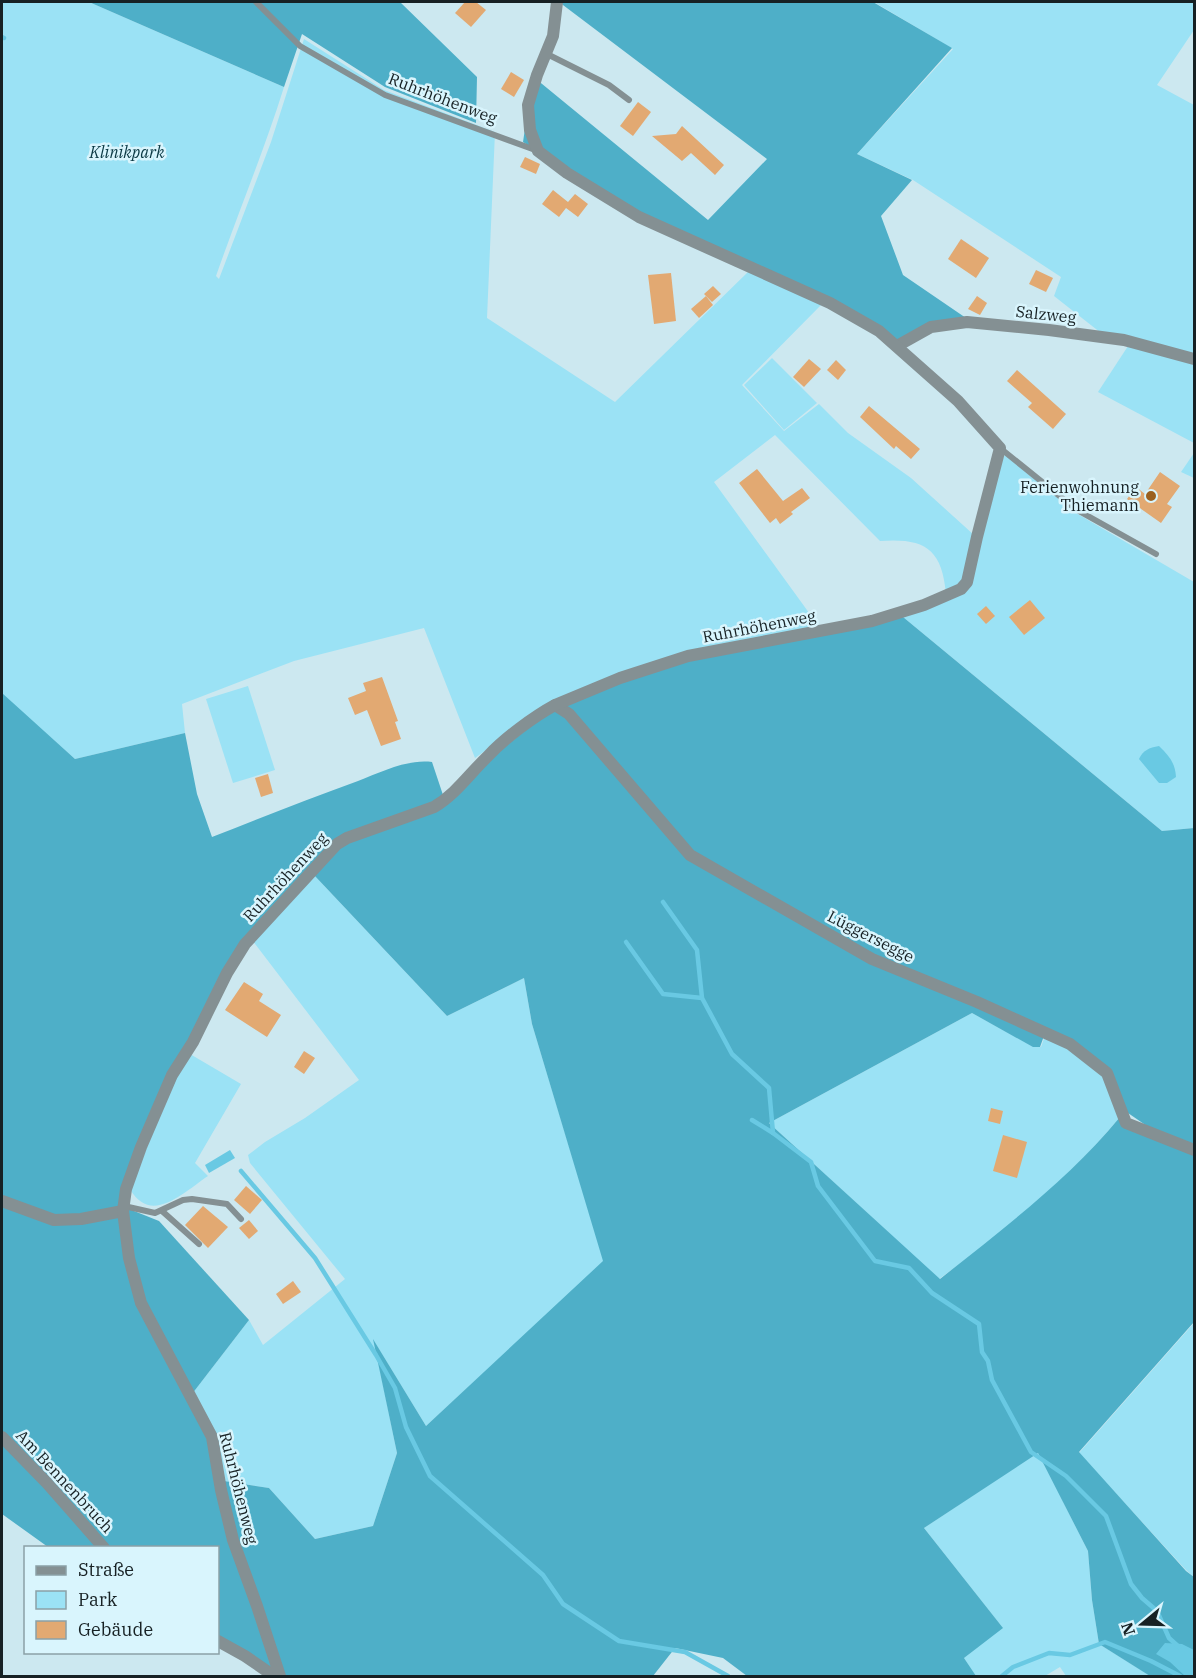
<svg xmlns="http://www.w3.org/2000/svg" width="1196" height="1678" font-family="'IBM Plex Serif',serif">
	<rect width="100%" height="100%" fill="#cce8f0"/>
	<g fill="#9be2f5">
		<path d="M2,2H89L284,87C264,151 238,213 216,276L219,279L271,142L304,39L384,90L495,132L487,318L615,402L749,271L823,303L742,385L784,431L819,404L848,433L911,478L974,535L965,582L946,594C942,548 924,538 880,541L775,435L714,482L820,628L553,702L475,758L424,628L294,661L182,704L185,733L75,759L2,694Z"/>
		<path d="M874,2H1194V30L1157,85L1194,105V357L1101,333L1054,296L1061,277L913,180L857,154L953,49Z"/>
		<path d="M1130,343L1194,362V443L1098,392Z"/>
		<path d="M772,358L817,403L784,430L744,385Z"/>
		<path d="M1194,453V478L1181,472Z"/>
		<path d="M1005,455L1076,513L1194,582V828L1162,831L903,617L970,584L998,467Z"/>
		<path d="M248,686L275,770L233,783L206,699Z"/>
		<path d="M314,875L447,1016L524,978L532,1024L604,1262L426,1426L374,1341L397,1453L373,1526L315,1539L269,1488L224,1481L192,1394L249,1320L263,1345L345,1279L250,1163L248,1155L265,1142L305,1118L359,1080L252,940Z"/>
		<path d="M972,1013L1034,1047H1041L1046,1033L1107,1076L1120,1117C1070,1178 1003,1233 939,1279L769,1123Z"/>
		<path d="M190,1054L241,1084L195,1163L208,1176C184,1192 151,1226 130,1189L176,1076Z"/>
		<path d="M1194,1323V1577L1186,1570L1079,1453Z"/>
		<path d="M1038,1452L1088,1551L1092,1600L1099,1644L1151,1676H1066L1060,1667L1045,1676H975L964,1658L1002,1627L924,1528Z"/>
	</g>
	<g fill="#4eafc8">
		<path d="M89,2H400L477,77L476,123L385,87L302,34L284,87Z"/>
		<path d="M559,2H873L952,48L857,154L912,180L881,216L903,275L966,318L896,343L831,299L640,215L523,142L530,95L536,79L708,220L767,159Z"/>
		<path d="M903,617L1162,831L1194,828V1149L1160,1135L1128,1113L1110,1070L1045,1033L1040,1047H1033L972,1013L769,1123L940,1279C1004,1228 1068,1180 1120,1117L1194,1152V1322L1079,1452L1186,1571L1194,1577V1676H1150L1099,1644L1092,1600L1088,1551L1038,1453L924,1528L1003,1628L964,1658L976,1676H747L723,1658L675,1648L653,1676H278L218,1639V1548L48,1547L2,1514V693L75,759L185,733L197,794L212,837C260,818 308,799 358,781C381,772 407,759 432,762L443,795L435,803L344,836L226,971L125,1190L127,1258L208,1439L224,1481L269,1488L315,1539L373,1526L397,1453L373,1339L426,1426L603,1261L532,1024L524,978L447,1016L314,875L342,844L439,808L474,771L550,711L620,681L689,659Z"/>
		<path d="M124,1207L159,1221L249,1320L192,1394L142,1301Z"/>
	</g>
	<g fill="#69c9e3">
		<path d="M1159,746C1169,756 1175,762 1176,777L1167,783H1159L1139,759C1143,750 1149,748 1159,746Z"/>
		<path d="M230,1150L235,1158L209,1173L205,1165Z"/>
		<path d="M1165,1643L1182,1644L1194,1650V1676H1185L1170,1662L1156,1654Z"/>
	</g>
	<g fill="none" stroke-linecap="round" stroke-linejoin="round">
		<g stroke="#69c9e3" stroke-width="4.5">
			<path d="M2,37L4,38"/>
			<path d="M663,902L697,950L702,998L732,1054L769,1088L773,1133L811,1162L818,1186L875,1261L909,1268L932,1293L979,1324L982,1352L988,1361L992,1380L1031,1452L1066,1476L1106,1516L1131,1584L1142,1598L1157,1611L1169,1638L1179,1647"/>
			<path d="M626,942L663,994L702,998"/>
			<path d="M752,1120L773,1133"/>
			<path d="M241,1171L315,1258L376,1355L395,1388L406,1427L430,1476L543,1575L563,1604L619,1641L685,1652L728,1676"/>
			<path d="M1002,1676L1013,1667L1049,1653L1070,1655L1105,1642L1151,1661L1180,1676"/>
		</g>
	</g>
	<g fill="#e2a972">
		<path d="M465,2H476L486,10L471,27L455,13Z"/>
		<path d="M511,72L524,80L514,97L501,89Z"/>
		<path d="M638,102L651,112L633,136L620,126Z"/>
		<path d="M682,126L724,165L715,175L691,153L682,161L652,136L676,134Z"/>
		<path d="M525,157L540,164L536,174L520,167Z"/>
		<path d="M553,190L568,202L575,194L588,204L578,217L566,208L559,217L542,204Z"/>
		<path d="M961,239L989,258L976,278L948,259Z"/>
		<path d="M1036,270L1053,278L1046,292L1029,284Z"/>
		<path d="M671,273L676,321L654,324L648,275Z"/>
		<path d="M713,286L721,294L712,302L704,294Z"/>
		<path d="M706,296L713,305L699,318L691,309Z"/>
		<path d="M977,296L987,303L980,315L968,309Z"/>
		<path d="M809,359L821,369L804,387L793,377Z"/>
		<path d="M836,360L846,370L838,380L827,370Z"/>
		<path d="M1017,370L1066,414L1053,429L1028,407L1032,403L1007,381Z"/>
		<path d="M869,406L920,449L911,459L896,446L894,449L860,417Z"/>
		<path d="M757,469L783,501L802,488L810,498L791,512L793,514L780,524L776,518L770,523L739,483Z"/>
		<path d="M1160,472L1180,486L1167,504L1172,507L1161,523L1127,499L1136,487L1145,494Z"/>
		<path d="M1030,600L1045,618L1024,635L1009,617Z"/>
		<path d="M986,606L995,616L986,624L977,614Z"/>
		<path d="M382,677L398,721L395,722L401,739L381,746L367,710L355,715L348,698L366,691L363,683Z"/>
		<path d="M268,774L273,793L261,797L255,778Z"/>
		<path d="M244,982L263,994L259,1001L281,1015L267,1037L225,1010Z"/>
		<path d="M304,1051L315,1058L304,1074L294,1067Z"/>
		<path d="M991,1108L1003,1111L1000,1124L988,1121Z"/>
		<path d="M1003,1135L1027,1142L1017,1178L993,1171Z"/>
		<path d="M246,1186L262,1200L250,1214L234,1200Z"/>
		<path d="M203,1206L228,1227L208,1248L185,1225Z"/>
		<path d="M249,1220L258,1231L249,1239L239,1228Z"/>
		<path d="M293,1281L301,1292L283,1304L276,1294Z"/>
	</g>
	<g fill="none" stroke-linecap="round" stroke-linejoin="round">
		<g stroke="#849093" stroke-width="6">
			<path d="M256,2L300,46L385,95L538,151"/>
			<path d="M547,54L609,85L629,100"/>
			<path d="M1000,448L1077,510L1156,554"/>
			<path d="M124,1206L155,1213L183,1200L192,1199L227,1204L241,1219"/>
			<path d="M162,1211L199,1244"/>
		</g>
		<g stroke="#849093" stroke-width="12">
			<path d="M897,346L931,327L967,322L1049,330L1124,340L1194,359"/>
			<path d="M555,705L569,714L690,855L872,959L977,1002L1070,1044L1107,1073L1126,1123L1194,1150"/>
			<path d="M2,1201L54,1220L81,1219L123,1211"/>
			<path d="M2,1437L47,1483L104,1548"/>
			<path d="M218,1641L245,1656L274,1676"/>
			<path d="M280,1676L257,1606L233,1540L221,1490L212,1437L141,1303L129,1258L123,1211L126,1189L141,1147L172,1075L193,1042L227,973L245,944L337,844L347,838L434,807C456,794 470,773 488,756C505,738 533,717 555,705L620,678L688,656L872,621L924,605L961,589L967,582L977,537L1000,448L958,401L879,331L830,303L639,217L567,173L538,151L530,130L528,105L537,75L553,36L557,2"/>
		</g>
	</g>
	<circle fill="#9a601f" stroke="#d9f5fd" stroke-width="2" cx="1151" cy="496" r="6"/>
	<g text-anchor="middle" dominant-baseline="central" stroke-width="5" stroke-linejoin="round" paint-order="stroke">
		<g font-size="16" fill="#172124" stroke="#d9f5fd">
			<text transform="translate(443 98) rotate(21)">Ruhrhöhenweg</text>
			<text transform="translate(1046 314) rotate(6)">Salzweg</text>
			<text transform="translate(759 626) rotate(-11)">Ruhrhöhenweg</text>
			<text transform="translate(285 877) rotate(-47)">Ruhrhöhenweg</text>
			<text transform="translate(871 936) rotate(27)">Lüggersegge</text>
			<text transform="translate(65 1481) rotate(47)">Am Bennenbruch</text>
			<text transform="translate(239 1488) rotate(76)">Ruhrhöhenweg</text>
		</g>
		<g font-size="16" font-style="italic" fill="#0b3944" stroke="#d9f5fd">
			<text x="127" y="152">Klinikpark</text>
		</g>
		<g font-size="16" fill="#172124" stroke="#d9f5fd" text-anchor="end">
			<text x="1139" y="487">Ferienwohnung<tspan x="1139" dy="18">Thiemann</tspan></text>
		</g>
	</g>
	<rect width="1196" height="1678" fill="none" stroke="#172124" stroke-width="6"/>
	<rect x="24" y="1546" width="195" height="108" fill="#d9f5fd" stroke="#8ba0a6" stroke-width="1.5"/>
	<rect x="36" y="1566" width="30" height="9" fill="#849093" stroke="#8ba0a6" stroke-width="1.5"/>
	<text x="78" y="1576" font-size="18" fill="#172124">Straße</text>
	<rect x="36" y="1591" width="30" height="18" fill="#9be2f5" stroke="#8ba0a6" stroke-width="1.5"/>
	<text x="78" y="1606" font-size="18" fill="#172124">Park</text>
	<rect x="36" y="1621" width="30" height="18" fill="#e2a972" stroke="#8ba0a6" stroke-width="1.5"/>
	<text x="78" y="1636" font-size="18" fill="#172124">Gebäude</text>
	<g transform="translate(1142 1624) rotate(251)" stroke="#d9f5fd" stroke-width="4.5" paint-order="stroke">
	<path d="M0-4.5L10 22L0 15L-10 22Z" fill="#172124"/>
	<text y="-9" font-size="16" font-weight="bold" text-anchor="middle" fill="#172124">N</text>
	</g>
</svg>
